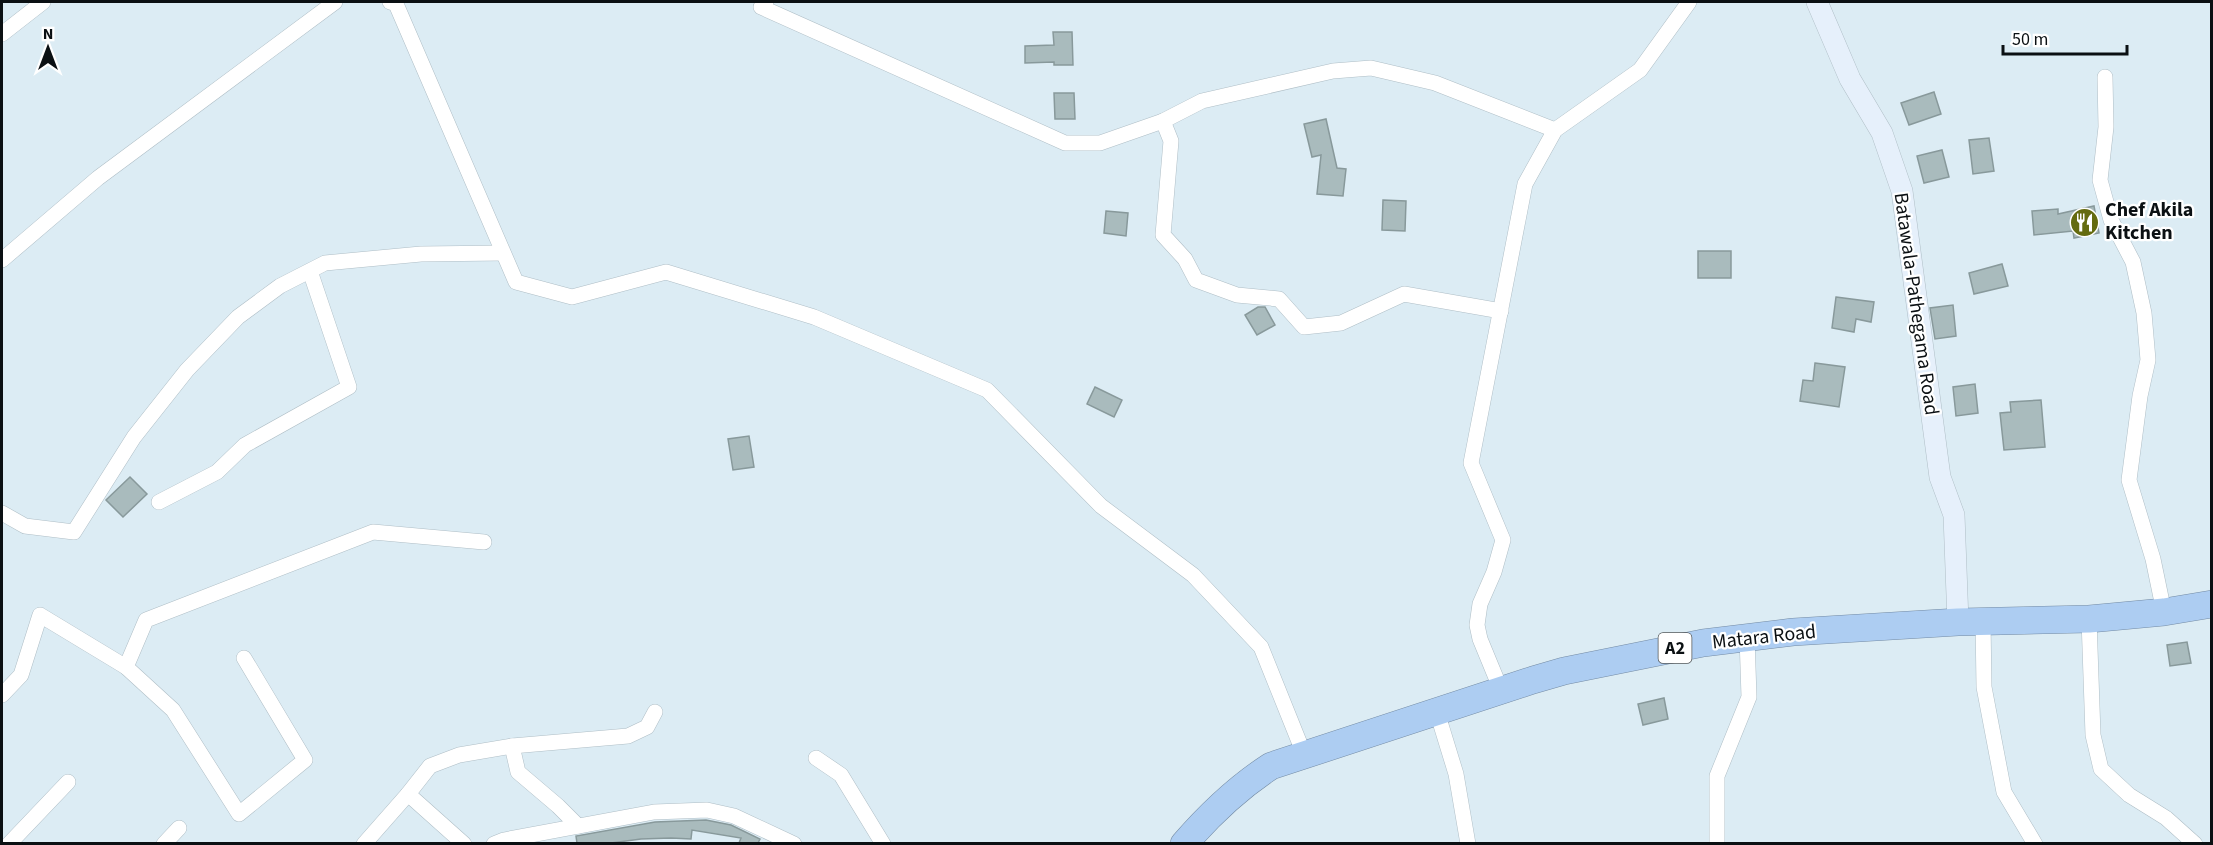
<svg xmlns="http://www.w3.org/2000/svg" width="2213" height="845" font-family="'Source Sans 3',sans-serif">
	<rect width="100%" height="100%" fill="#dcecf4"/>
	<g fill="#a9bbbd" stroke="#88999b" stroke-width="1.5">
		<path d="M1053,32H1072L1073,65H1054V62L1025,63V46L1054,45Z"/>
		<path d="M1934,92L1941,114L1909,125L1901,103Z"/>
		<path d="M1054,93H1074L1075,119H1055Z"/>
		<path d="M1326,119L1337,168L1346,169L1343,196L1317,194L1321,155L1312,157L1304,124Z"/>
		<path d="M1989,138L1994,171L1973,174L1969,140Z"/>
		<path d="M1942,150L1949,177L1924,183L1917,156Z"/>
		<path d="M1383,200L1406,201L1405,231L1382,230Z"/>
		<path d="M2094,206L2099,233L2074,238L2073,231L2034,235L2032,211L2058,209V214Z"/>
		<path d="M1106,211L1128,213L1126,236L1104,233Z"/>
		<rect x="1698" y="251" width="33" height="27"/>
		<path d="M2002,264L2008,286L1974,294L1969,273Z"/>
		<path d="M1836,297L1874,302L1871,322L1856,319L1854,332L1832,328Z"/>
		<path d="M1953,305L1956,336L1935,339L1930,308Z"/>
		<path d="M1258,307H1265L1275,325L1257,335L1245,315Z"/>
		<path d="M1815,363L1845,367L1839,407L1800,401L1803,380L1813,381Z"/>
		<path d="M1975,384L1978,413L1956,416L1953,387Z"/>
		<path d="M1095,387L1122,400L1114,417L1087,404Z"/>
		<path d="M2041,400L2045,447L2004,450L2000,413L2011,412L2010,402Z"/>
		<path d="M749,436L754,467L733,470L728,439Z"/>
		<path d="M130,477L147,494L123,517L106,500Z"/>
		<path d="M2187,642L2191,663L2170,666L2167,645Z"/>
		<path d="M1664,698L1668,719L1643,725L1638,704Z"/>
		<path d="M706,820L731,825L760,839L758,843H739L741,838L692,830L691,839L671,838L641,839L611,843H577L576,836L655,822Z"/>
	</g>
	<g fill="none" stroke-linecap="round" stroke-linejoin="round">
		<defs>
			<g id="street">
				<path d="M390,2L396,4L516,282L572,297L666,272L814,317L987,390L1101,506L1193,575L1261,647L1304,754"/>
				<path d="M766,2L761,7L1065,143H1100L1163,121L1202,101L1333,71L1371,68L1435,83L1555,130"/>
				<path d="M2,34L43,2"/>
				<path d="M2105,77L2106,127L2100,180L2111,220L2133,262L2144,313L2148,360L2140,396L2129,480L2153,559L2164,612"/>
				<path d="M1163,121L1171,141L1163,235L1185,259L1196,280L1237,295L1279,299L1304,327L1341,323L1404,294L1501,311"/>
				<path d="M2,260L98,178L335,2"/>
				<path d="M159,502L217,472L245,445L349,387L310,271"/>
				<path d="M2,513L25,526L74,532L134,437L187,370L238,317L280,286L325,263L421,254L503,253"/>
				<path d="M2089,619L2093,735L2101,769L2129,795L2166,818L2195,844"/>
				<path d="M1983,621L1984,687L2004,792L2035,844"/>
				<path d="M126,667L173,710L239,814L305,760L244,658"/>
				<path d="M1501,690L1480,639L1477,625L1480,604L1494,572L1503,540L1471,463L1525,184L1555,130L1640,70L1689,2"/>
				<path d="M2,695L21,675L40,615L126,667L146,620L373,532L484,542"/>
				<path d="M1437,712L1456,774L1468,844"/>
				<path d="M512,746L518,772L558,806L578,826"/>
				<path d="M816,758L841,775L883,844"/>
				<path d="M9,844L68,782"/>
				<path d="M164,844L179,828"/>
				<path d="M364,844L408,794"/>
				<path d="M464,844L408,794L430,766L459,755L512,746L628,736L647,727L655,712"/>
				<path d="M494,844L504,840L654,812L707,810L734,816L794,844"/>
				<path d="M1717,844V776L1749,697L1747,637"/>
			</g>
			<path id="secondary" d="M1817,2L1850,79L1882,133L1902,191L1940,477L1954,515L1958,622"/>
			<path id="highway" d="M1184,844C1210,814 1237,788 1271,766L1533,680L1564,671L1703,643L1793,632L1958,622L2089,619L2164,612L2212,604"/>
		</defs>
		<use href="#street" stroke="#afbec6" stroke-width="16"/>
		<use href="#secondary" stroke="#afbec6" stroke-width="22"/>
		<use href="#highway" stroke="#748ba4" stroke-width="28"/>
		<use href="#street" stroke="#fff" stroke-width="15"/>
		<use href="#secondary" stroke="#e6f0fb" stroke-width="21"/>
		<use href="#highway" stroke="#adcdf2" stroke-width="27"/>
	</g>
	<defs>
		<symbol id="restaurant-disc" viewBox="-11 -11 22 22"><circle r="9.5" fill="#646b0f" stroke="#fff"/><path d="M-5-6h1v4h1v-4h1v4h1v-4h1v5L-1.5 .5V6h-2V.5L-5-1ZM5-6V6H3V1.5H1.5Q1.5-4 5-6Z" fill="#fff"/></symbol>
	</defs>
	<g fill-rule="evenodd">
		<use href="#restaurant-disc" x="2068" y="206" width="33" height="33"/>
	</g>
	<g text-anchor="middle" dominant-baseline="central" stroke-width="4.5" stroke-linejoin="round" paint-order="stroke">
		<rect fill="#fff" stroke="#54585a" stroke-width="1.5" x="1658.5" y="633" width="33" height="30" rx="4.5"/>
		<g font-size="18" font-weight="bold" fill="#0b1013">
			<text x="1675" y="648">A2</text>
		</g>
		<g font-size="20" font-weight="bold" fill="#0b1013" stroke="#fff" text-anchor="start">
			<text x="2105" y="210">Chef Akila<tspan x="2105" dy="23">Kitchen</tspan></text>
		</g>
		<g font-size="20" fill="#0b1013" stroke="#fff">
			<text transform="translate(1916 304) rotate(82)">Batawala-Pathegama Road</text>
			<text transform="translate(1764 637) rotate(-6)">Matara Road</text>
		</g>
	</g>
	<rect width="2213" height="845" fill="none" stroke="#0b1013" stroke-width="6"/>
	<g transform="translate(48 48)" stroke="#ffffff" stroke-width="4.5" paint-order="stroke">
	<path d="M0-4.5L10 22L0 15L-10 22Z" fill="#0b1013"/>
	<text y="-9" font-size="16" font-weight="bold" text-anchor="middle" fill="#0b1013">N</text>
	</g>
	<path d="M2003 45v9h124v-9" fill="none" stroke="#0b1013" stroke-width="3"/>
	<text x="2012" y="45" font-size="18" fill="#0b1013" stroke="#ffffff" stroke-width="4.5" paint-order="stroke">50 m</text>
</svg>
